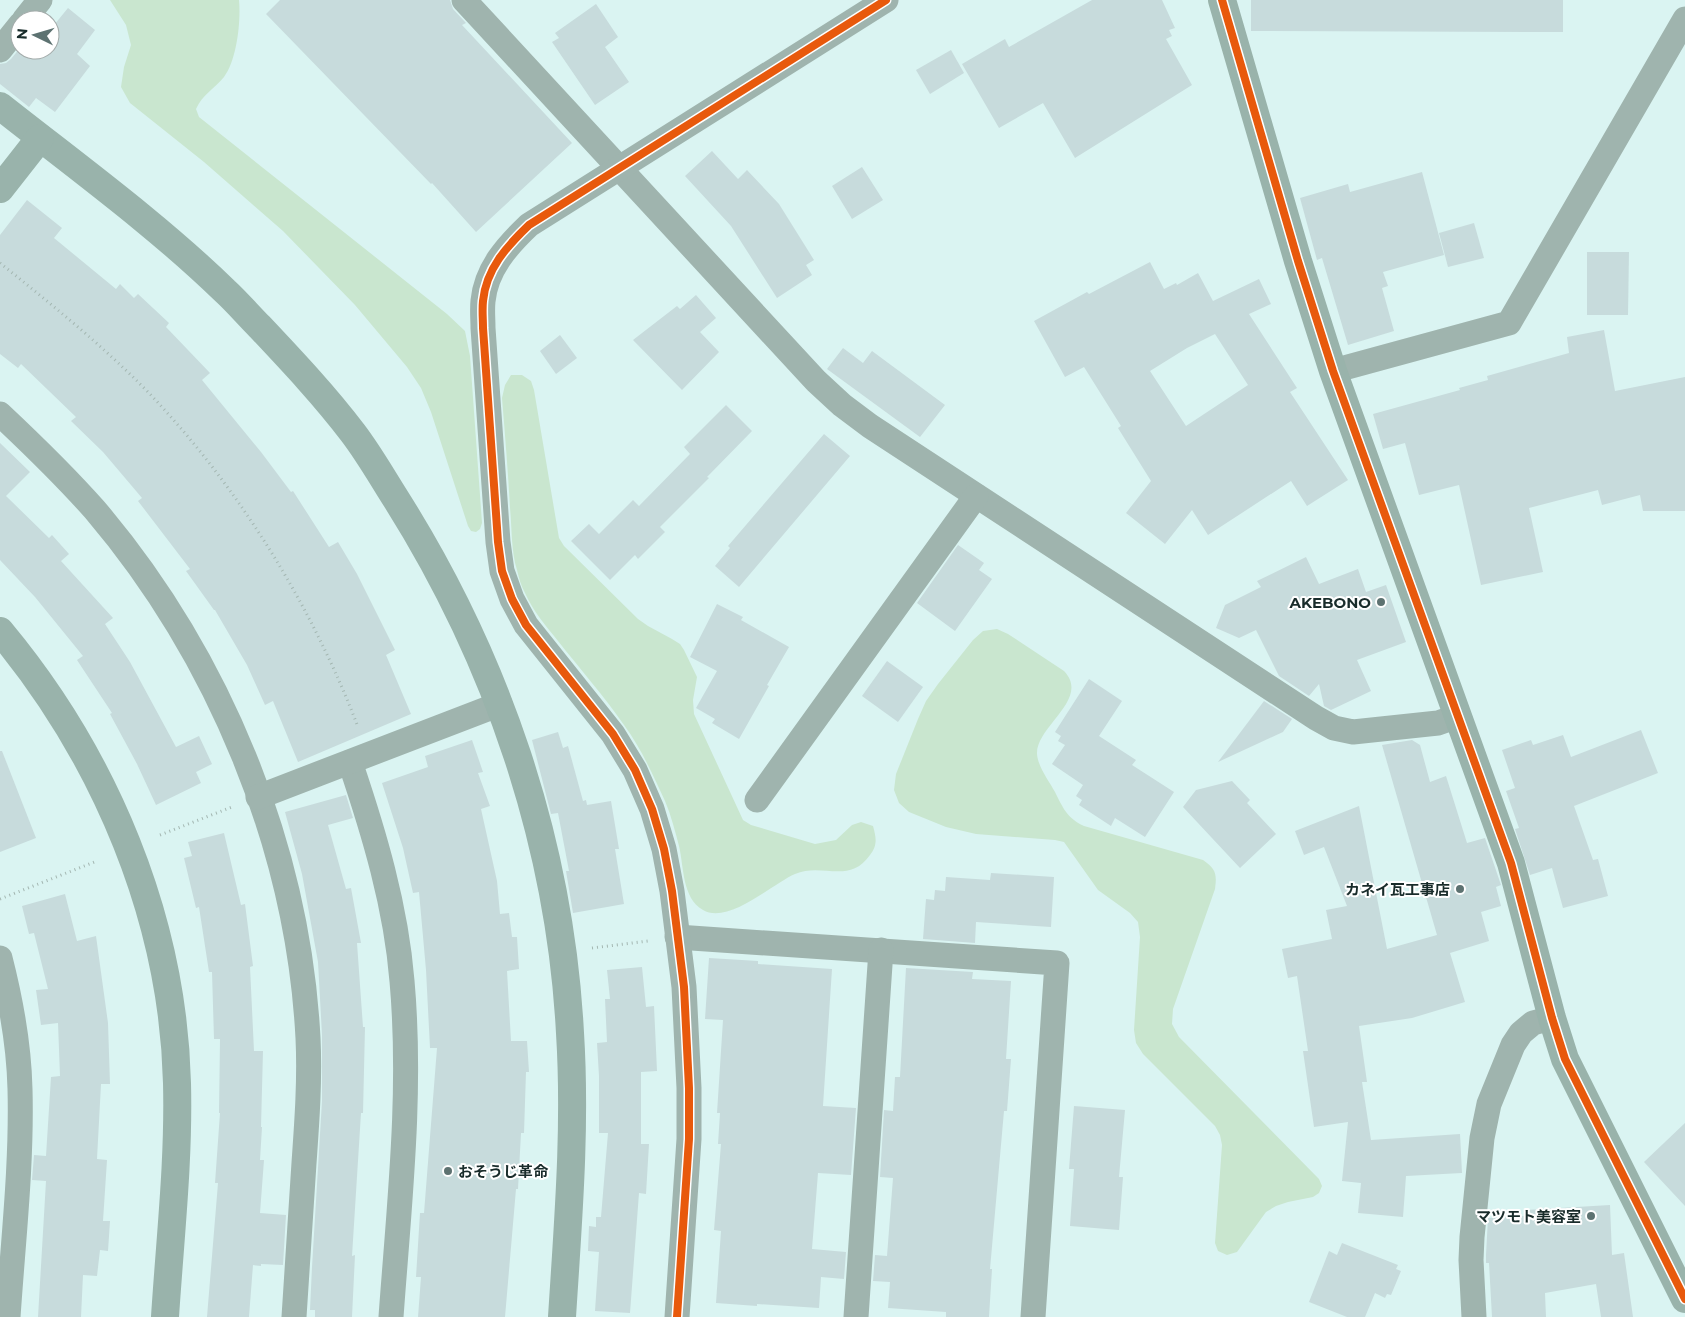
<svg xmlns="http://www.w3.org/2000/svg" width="1685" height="1317" font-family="Montserrat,'Noto Sans JP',sans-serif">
	<rect width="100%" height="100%" fill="#daf4f2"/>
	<g fill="#c9e6cf">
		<path d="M110,0H239C241,21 237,60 224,77C214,89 203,94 196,109L199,117L447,314L465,331L470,356L482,523L480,529L476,532L471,531L468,526L431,412L421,388L407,367L355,305L283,231L204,162L130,103L121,87L124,67L131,45L126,25Z"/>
		<path d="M511,375H522L531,381L534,390L559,538L564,546L638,619L648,626L672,639L680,644L684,650L697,677L693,700L694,714L743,820L751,825L815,844L836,840L852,825L861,822L873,826C876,837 878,845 870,855C849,885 822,862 795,874C772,884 728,925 703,910C682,898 684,867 679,846C675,831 671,815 665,801C653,775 641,748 624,725C604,696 580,669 558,641C546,626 533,611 525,593C521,586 519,578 517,570C511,551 512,528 510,508C508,471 505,435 502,398L505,385Z"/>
		<path d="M997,629L1008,634L1064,671C1091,699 1036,726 1037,754C1038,767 1049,781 1055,792C1063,808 1067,818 1084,826L1203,860C1216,869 1217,874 1215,889L1173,1009L1172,1024L1179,1037L1319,1179L1322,1186L1319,1193L1313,1197L1288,1202L1276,1206L1266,1212L1237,1252L1227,1255L1218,1251L1215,1243L1222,1145L1220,1135L1215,1126L1143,1054L1136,1043L1134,1030L1140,937L1138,922L1130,913L1098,890L1064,842L1055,840L976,834L946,827L909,812L899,803L894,790L896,774L918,719L926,701L938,684L973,640L983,631Z"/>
	</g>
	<g fill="#c7dbdc" fill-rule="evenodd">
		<path d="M280,0H450L453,9L466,23L462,25L572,143L476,232L432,183L431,184L266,14Z"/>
		<path d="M1092,0H1162L1175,28L1169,30L1172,36L1166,39L1192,85L1075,158L1043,103L999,128L962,64L1005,39L1009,47Z"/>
		<path d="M1251,0H1563V32L1251,31Z"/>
		<path d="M596,4L618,37L605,47L629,82L595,105L552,42L559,38L555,33Z"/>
		<path d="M68,8L95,30L77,54L90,66L55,112L36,98L29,107L0,84V64L6,63L11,59L20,48V50H50V30Z"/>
		<path d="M951,50L964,73L930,94L916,70Z"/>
		<path d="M712,151L738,179L747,170L779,204L814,260L806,265L812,275L777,298L731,226L685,176Z"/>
		<path d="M862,167L883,200L852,219L832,186Z"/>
		<path d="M1422,172L1444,255L1383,272L1388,286L1382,288L1394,331L1348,345L1322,258L1317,260L1300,198L1348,184L1350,192Z"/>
		<path d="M27,200L62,228L54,238L116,289L120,284L134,298L138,294L169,323L166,327L210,373L202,380L261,452L291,492L293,491L329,547L338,542L357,574L395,650L386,655L411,714L298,762L273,701L265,705L247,665L215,610H214L186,571L190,569L138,501L142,498L103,452L71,421L76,417L21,364L18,368L0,354V235Z"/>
		<path d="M1474,223L1484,258L1448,267L1439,233Z"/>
		<path d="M1587,252H1629L1628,315H1587Z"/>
		<path d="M1150,262L1164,289L1176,283L1177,285L1198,273L1213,301L1259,279L1271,304L1249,314L1297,388L1290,392L1348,480L1307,506L1291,481L1208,535L1192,510L1165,544L1126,513L1151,481L1118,428L1121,426L1084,367L1065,377L1034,321L1087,292L1089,294ZM1215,334L1248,385L1186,426L1150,371L1187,348Z"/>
		<path d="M696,295L716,318L700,332L719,352L682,390L633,340L677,306L680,309Z"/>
		<path d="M1604,330L1615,391L1685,377V511H1643L1640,495L1602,505L1598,490L1529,508L1543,572L1481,585L1459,485L1419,495L1405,443L1383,449L1373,414L1460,390L1459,388L1488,380L1487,376L1569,353L1567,337Z"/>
		<path d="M560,335L577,358L556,374L540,351Z"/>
		<path d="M843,348L863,363L872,351L945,405L920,437L827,369Z"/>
		<path d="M726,405L752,431L707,477L709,478L660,527L665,532L638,559L635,555L610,580L571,541L589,524L599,534L633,500L639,506L690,454L684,447Z"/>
		<path d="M824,434L850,456L739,587L715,566L730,548L728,546Z"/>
		<path d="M0,443L30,472L6,496L49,538L52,535L69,554L61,561L113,618L105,624L130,662L176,747L199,736L212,764L196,772L201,783L156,805L137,764L110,714L112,713L77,660L83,656L35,597L0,560Z"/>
		<path d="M958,545L984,563L979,570L992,579L955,631L917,603Z"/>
		<path d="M1306,557L1319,584L1358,569L1366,592L1386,585L1406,642L1357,660L1371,691L1331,710L1324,706L1319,684L1309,696L1279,676L1256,630L1239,638L1216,628L1225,605L1261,587L1257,581Z"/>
		<path d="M717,604L743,617L741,620L789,647L767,685L769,686L739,739L712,723L715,719L696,708L717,671L690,657Z"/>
		<path d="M887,661L923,687L898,722L862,696Z"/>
		<path d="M1089,679L1122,701L1099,736L1136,760L1132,765L1174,792L1145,837L1115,818L1111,826L1079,805L1082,800L1076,796L1083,785L1052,764L1065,745L1058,741L1061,736L1055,732Z"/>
		<path d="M1264,701L1292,719L1283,732L1218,762Z"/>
		<path d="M1641,730L1658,773L1574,806L1593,860L1598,859L1608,896L1563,908L1552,868L1530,875L1515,829L1519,828L1506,791L1515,788L1502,750L1531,740L1533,745L1563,735L1571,757Z"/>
		<path d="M558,732L563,748L568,746L583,801L586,800L587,805L611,801L619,849H615L624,904L573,913L566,871H569L558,813L551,814L532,740Z"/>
		<path d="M472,740L483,772L478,773L490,806L481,809L497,881L500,914L509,913L512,937H517L519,969L507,971L511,1041H527L529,1072H526L524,1133H521L518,1189H516L505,1317H418L421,1277H416L420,1213H424L437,1048H430L426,970L419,892L413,893L403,848L382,783L428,767L425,756Z"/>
		<path d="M1412,740L1420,745L1430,782L1446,776L1467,843L1485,838L1501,885L1496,887L1501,906L1481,912L1489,941L1450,953L1465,1002L1412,1018L1359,1026L1367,1082H1362L1371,1140L1460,1134L1462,1173L1406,1176L1403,1217L1358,1213L1361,1183L1342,1181L1348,1122L1314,1127L1303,1051H1308L1297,976L1288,978L1282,949L1332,939L1326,910L1347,906L1324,847L1304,855L1295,831L1359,806L1387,949L1437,935L1382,745Z"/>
		<path d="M0,751H2L36,838L0,852Z"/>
		<path d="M1232,781L1250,800L1247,803L1276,834L1240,868L1183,807L1196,790Z"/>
		<path d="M346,795L353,818L328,825L346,889L351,888L361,943H357L363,1027H365L363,1113H361L352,1256L355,1255L352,1317H315V1310H310L312,1267L322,1101V1035L318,962L302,874L285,812Z"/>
		<path d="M224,833L241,905L245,904L253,966L250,967L254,1051H263L261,1127H262L260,1160H264L260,1213L286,1215L283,1265L261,1264V1266L253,1265L249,1317H207L218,1183H215L220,1113H219L220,1039H214L212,972H209L199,907L196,908L184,858L192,856L188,842Z"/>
		<path d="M991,873L1054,877L1051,927L976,922L975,943L923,939L926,899L934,900L935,890L945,891L946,877L990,880Z"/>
		<path d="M65,894L77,941L96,936L108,1023L110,1084H101L97,1159L107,1160L103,1221H110L108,1251L100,1250L97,1276L83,1275L81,1317H38L46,1181L32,1180L34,1155L46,1156L51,1077L60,1076L58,1023L41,1025L36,990L48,989L34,933L29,934L22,906Z"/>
		<path d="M709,958L758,961V964L832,969L823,1106L856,1108L851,1175L818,1173L812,1249L846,1252L844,1279L821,1277L819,1308L757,1304V1306L716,1303L721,1231L714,1230L721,1144H718L720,1113H717L723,1020L705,1019Z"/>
		<path d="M642,967L646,1007L654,1006L657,1071L641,1072V1144H649L646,1194L639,1193L630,1313L595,1311L599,1252L588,1251L589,1226L596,1227V1217H601L608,1133H599V1076L597,1043L607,1042L605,999H610L607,970Z"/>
		<path d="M906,968L973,972L972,979L1011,981L1006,1059H1011L1007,1111H1004L990,1269H992L989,1317H946V1312L888,1308L890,1282L873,1281L875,1255L887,1256L893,1178L880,1177L884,1110L893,1111L895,1077H900Z"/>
		<path d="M1074,1106L1125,1110L1119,1177H1123L1119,1230L1070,1226L1074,1169H1069Z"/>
		<path d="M1685,1123V1206L1644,1162Z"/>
		<path d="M1610,1205L1612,1255L1624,1253L1633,1317H1601L1596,1284L1545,1293L1546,1317H1492L1489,1263H1486V1255L1488,1218L1526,1216V1210Z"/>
		<path d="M1342,1243L1398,1265L1396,1269L1401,1271L1391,1295L1387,1294L1385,1298L1375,1293L1365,1317H1347L1309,1302L1329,1251L1337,1255Z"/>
	</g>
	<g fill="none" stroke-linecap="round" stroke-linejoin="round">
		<g stroke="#a4b7b2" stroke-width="3" stroke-dasharray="1 4" stroke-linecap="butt">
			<path d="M0,263C51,304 102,345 148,392C238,486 312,606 358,727"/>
			<path d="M160,835L232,807"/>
			<path d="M0,899L97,861"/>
			<path d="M592,948L648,941"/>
		</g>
		<g stroke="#9fb4ae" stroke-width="25">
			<path d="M464,0L816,381L842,405L870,426L1316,718L1334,728L1353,732L1438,723L1458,716"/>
			<path d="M24,20L40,0"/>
			<path d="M0,50L20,25"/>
			<path d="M1333,371L1509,323L1685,19"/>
			<path d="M0,414C33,445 65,476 95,510C219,656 298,847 308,1038C310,1079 307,1121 304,1163C301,1214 297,1266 294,1317"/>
			<path d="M350,762C374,833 396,906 402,981C412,1093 399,1206 391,1317"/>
			<path d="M258,797L500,704"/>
			<path d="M757,800L976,496"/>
			<path d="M677,937L1057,963L1033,1317"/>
			<path d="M0,958C11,1001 19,1045 20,1089C22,1165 13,1242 8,1317"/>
			<path d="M677,1317L689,1139V1088L684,987L672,891L664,849L652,809L635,770L613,734L526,625L512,599L502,571L498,542L483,328C483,319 482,310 483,301C486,269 507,246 529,225L886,0"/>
			<path d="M856,1317L881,950"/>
			<path d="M1474,1317L1471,1260L1472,1237L1482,1138L1489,1104L1513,1045L1521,1033L1533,1023L1552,1018"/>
		</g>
		<g stroke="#99b3ab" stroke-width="28">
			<path d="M1222,0L1298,261L1333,371L1511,863L1552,1018L1565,1059L1685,1299"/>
			<path d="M0,106C76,166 156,224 225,291C237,302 248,315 260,327C292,361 325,396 353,433C369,454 382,477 396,499C497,659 560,843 570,1033C576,1128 568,1222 562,1317"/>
			<path d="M0,189L40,138"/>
			<path d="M0,631C105,757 173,918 177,1083C179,1161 170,1239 165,1317"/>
		</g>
		<defs>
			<g id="cycleway">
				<path d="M1222,0L1298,261L1333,371L1511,863L1552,1018L1565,1059L1685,1299"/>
				<path d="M677,1317L689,1139V1088L684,987L672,891L664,849L652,809L635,770L613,734L526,625L512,599L502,571L498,542L483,328C483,319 482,310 483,301C486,269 507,246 529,225L886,0"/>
			</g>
		</defs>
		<use href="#cycleway" stroke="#fff" stroke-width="11"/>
		<use href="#cycleway" stroke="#e8590c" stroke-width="8"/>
	</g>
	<g fill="#5d7271" stroke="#fff" stroke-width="2">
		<circle cx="1381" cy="602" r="5"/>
		<circle cx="1460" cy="889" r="5"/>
		<circle cx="448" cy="1171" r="5"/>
		<circle cx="1591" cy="1216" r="5"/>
	</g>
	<g text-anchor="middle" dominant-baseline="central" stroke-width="4" stroke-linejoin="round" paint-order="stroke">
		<g font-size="15" font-weight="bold" fill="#192c2b" stroke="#fff" text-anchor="end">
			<text x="1371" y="602">AKEBONO</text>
			<text x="1450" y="889">カネイ瓦工事店</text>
			<text x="458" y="1171" text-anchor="start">おそうじ革命</text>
			<text x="1581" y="1216">マツモト美容室</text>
		</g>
	</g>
	<g transform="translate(35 35) rotate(275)"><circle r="24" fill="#ffffff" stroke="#a3abaa"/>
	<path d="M0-4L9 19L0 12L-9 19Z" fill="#5d7271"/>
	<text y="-8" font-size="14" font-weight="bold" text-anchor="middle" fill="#192c2b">N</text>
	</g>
</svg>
